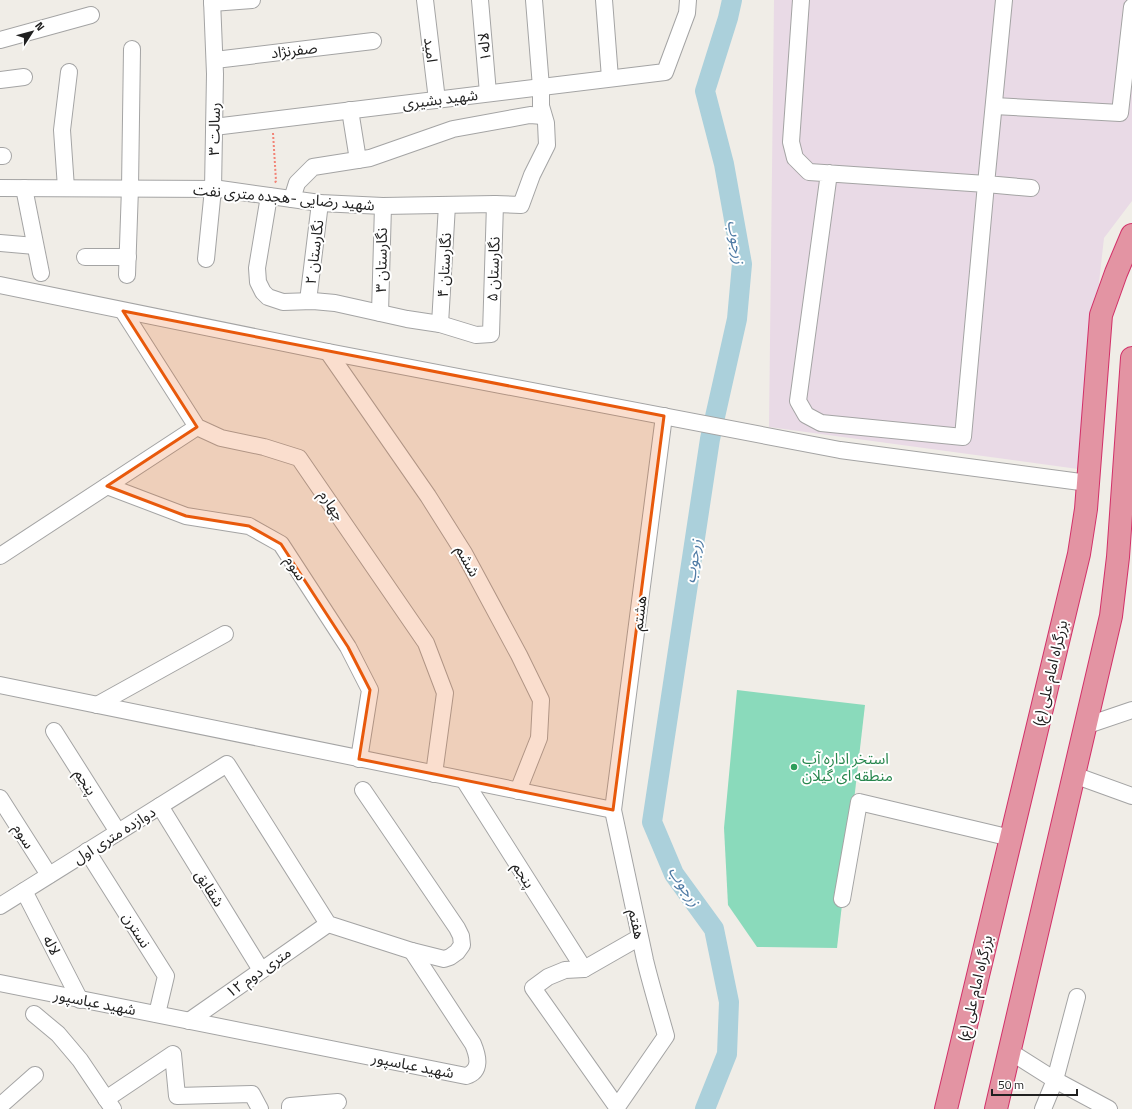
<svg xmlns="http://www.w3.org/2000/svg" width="1132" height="1109" font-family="'Titillium Web','Noto Sans Arabic',sans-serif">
	<rect width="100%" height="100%" fill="#f0ede7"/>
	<path fill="#e9dae6" d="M774,0H1132V201L1104,238L1078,469L769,427Z"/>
	<path fill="#8adabb" d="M737,690L865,705L837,948L757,947L728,905L724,828Z"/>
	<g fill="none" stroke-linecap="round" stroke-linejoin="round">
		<path stroke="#abd0db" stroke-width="20" d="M705,1109L727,1054L729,1002L714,929L674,874L652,822L710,439L737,319L742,264L724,164L705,91L728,18L732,0"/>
		<defs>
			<g id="minor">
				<path d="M425,0L437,100"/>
				<path d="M480,0L488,93"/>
				<path d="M604,0L610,78"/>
				<path d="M801,0L791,142L795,158L809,172L986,184L963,437L821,423L806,415L798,401L829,173"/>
				<path d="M1004,0L986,184L1031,188"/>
				<path d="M212,3L252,0"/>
				<path d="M0,40L91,15"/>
				<path d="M215,60L373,41"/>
				<path d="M0,80L24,77"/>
				<path d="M994,106L1120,113L1132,7"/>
				<path d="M350,110L358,160"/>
				<path d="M214,127L665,72L687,13L688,0"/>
				<path d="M0,156H3"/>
				<path d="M0,188L220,189L320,203L383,206L495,204L521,205L532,175L547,145L546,123L541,106V87L534,0"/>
				<path d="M24,188L41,273"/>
				<path d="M66,188L62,130L69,72"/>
				<path d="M269,196L257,268L258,282L263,292L268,297L283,302L313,301L335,303L407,319L440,324L476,335L491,334L495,204"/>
				<path d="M292,199L297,183L313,167L370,158L453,129L530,115L543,116"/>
				<path d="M0,243L35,246"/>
				<path d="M85,257H128"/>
				<path d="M206,259L213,189L215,74L212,0"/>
				<path d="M127,275L130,188L132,49"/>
				<path d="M0,285L328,352L840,450L1088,483"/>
				<path d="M308,301L320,203"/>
				<path d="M123,311L197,427L221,438L264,447L299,458L426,643L445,693L434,774"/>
				<path d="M380,313L383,206"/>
				<path d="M440,324L447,205"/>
				<path d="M328,352L428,496L464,553L519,655L541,700L539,738L518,791"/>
				<path d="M107,486L186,516L249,526L281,544L348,647L370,690L359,759"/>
				<path d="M0,556L197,427"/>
				<path d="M0,685L613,810"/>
				<path d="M97,705L225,634"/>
				<path d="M1085,726L1132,710"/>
				<path d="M54,731L118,832"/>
				<path d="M1074,775L1132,796"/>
				<path d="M464,780L584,969"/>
				<path d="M0,798L49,875"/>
				<path d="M160,806L261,970"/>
				<path d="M87,851L166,976L157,1014"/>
				<path d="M24,891L80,1000"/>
				<path d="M842,899L859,802L1011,838"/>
				<path d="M0,906L227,764L328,924L412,951L444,959L450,957L457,952L462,945L461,936L457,928L363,790"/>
				<path d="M640,937L584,969L565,970L548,977L533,988L617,1107L666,1036C659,1011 651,985 645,960C634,910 624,860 613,810L664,416"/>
				<path d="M0,983L466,1076C482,1071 478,1056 473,1044L412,951"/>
				<path d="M34,1014L58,1034L80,1060L113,1109"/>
				<path d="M189,1021L328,924"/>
				<path d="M1009,1051L1055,1080L1109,1109"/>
				<path d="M106,1099L173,1054L177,1096L252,1094L260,1109"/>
				<path d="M0,1106L35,1075"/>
				<path d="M290,1109V1106L338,1102"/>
				<path d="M1043,1109L1055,1080L1077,997"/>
			</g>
			<g id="highway">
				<path d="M946,1109L1079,554L1086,509L1101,315L1116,273L1132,235"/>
				<path d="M996,1109L1111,616L1118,557L1132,358"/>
			</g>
		</defs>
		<use href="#minor" stroke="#a4a4a4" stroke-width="18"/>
		<use href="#highway" stroke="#d23169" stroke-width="24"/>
		<path stroke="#f28376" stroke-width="2" stroke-dasharray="2 2" stroke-linecap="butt" d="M273,133L276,181L274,184"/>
		<use href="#minor" stroke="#fff" stroke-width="16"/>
		<use href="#highway" stroke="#e394a3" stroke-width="22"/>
	</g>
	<path fill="#e8590c" fill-opacity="0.2" stroke="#e8590c" stroke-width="3" stroke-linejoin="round" d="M123,311L664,416L613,810L359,759L370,690L348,647L281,544L249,526L186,516L107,486L197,427Z"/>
	<circle fill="#2e9e5b" stroke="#fff" stroke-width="1.5" cx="794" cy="767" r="4"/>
	<g text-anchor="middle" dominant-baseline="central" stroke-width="4" stroke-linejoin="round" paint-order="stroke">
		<g font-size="15" fill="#202020" stroke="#fff">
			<text transform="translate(484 47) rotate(-95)">لاله۱</text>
			<text transform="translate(294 50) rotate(-7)">صفرنژاد</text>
			<text transform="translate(431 50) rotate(83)">امید</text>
			<text transform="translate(440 99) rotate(-7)">شهید بشیری</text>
			<text transform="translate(214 129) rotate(-89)">رسالت ۳</text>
			<text transform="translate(284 197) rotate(5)">شهید رضایی -هجده متری نفت</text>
			<text transform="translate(314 252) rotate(-83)">نگارستان ۲</text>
			<text transform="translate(381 260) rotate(-89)">نگارستان ۳</text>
			<text transform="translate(444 265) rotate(-87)">نگارستان ۴</text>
			<text transform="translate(493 269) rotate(-88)">نگارستان ۵</text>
			<text transform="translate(332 505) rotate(56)">چهارم</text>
			<text transform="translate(468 561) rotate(61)">ششم</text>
			<text transform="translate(296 568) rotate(57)">سوم</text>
			<text transform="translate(639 613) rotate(-83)">هشتم</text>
			<text transform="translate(1050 673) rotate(-77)">بزرگراه امام علی (ع)</text>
			<text transform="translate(86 782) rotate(58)">پنجم</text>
			<text transform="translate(114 835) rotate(-32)">دوازده متری اول</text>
			<text transform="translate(24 836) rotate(58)">سوم</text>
			<text transform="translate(524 875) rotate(58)">پنجم</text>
			<text transform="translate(210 888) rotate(58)">شقایق</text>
			<text transform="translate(637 924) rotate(78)">هفتم</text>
			<text transform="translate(137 930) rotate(58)">نسترن</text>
			<text transform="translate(52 945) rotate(63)">لاله</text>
			<text transform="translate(258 972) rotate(-35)">۱۲ متری دوم</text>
			<text transform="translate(975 988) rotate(-77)">بزرگراه امام علی (ع)</text>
			<text transform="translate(95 1002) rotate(11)">شهید عباسپور</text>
			<text transform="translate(413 1065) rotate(11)">شهید عباسپور</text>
		</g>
		<g font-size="15" fill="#27864d" stroke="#fff" text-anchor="start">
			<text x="802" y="758">استخر اداره آب<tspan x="802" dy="17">منطقه ای گیلان</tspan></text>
		</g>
		<g font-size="16" font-style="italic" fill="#4e7aa4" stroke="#fff">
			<text transform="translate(737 242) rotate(81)">زرجوب</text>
			<text transform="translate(692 561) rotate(-81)">زرجوب</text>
			<text transform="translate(685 886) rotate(57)">زرجوب</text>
		</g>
	</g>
	<g transform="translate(32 32) rotate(54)" stroke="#ffffff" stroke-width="3" paint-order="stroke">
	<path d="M0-3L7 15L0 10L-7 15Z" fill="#202020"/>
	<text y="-6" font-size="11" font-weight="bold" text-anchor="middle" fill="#202020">N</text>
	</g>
	<path d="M992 1089v6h85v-6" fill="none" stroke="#202020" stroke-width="2"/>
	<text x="998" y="1089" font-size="12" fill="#202020" stroke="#ffffff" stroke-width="3" paint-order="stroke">50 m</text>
</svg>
